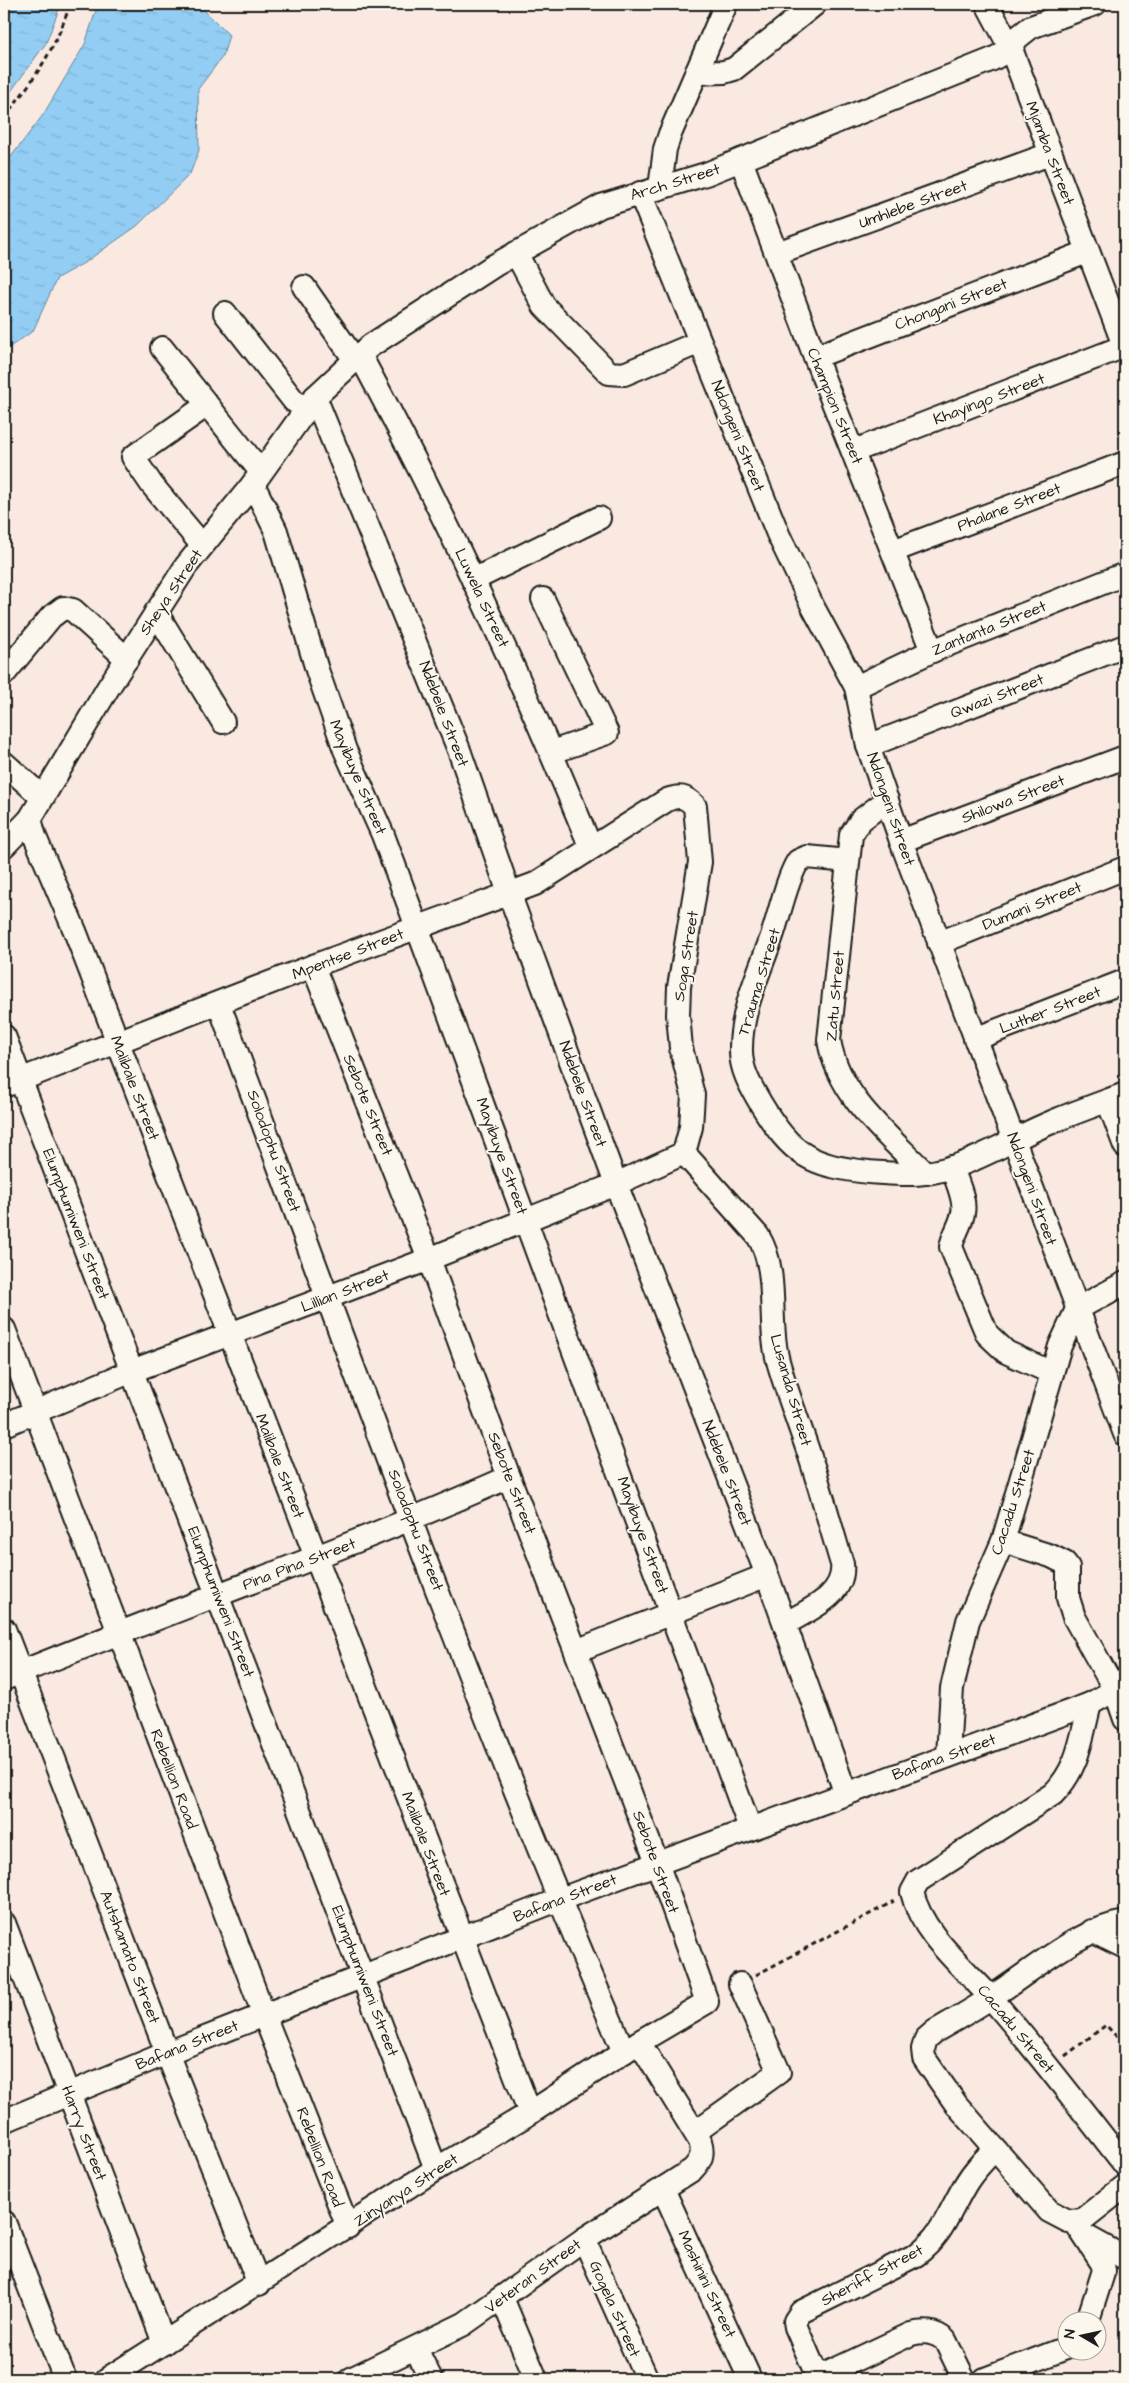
<svg xmlns="http://www.w3.org/2000/svg" width="1129" height="2383" font-family="'Architects Daughter',sans-serif">
	<defs>
		<pattern id="water-ripples" width="26" height="14" patternUnits="userSpaceOnUse" patternTransform="scale(1.25)"><rect width="26" height="14" fill="#93cdf3"/><path d="M2 4q2-2 4 0t4 0M15 11q2-2 4 0t4 0" fill="none" stroke="#7eafd0"/></pattern>
	</defs>
	<rect width="100%" height="100%" fill="#f9e9e0"/>
	<filter id="ink" filterUnits="userSpaceOnUse"><feTurbulence type="fractalNoise" baseFrequency=".02" numOctaves="2"/><feDisplacementMap in="SourceGraphic" scale="10" xChannelSelector="R" yChannelSelector="G"/><feConvolveMatrix kernelMatrix="1 2 1 2 8 2 1 2 1" color-interpolation-filters="sRGB"/></filter>
	<g filter="url(#ink)">
		<g fill="url(#water-ripples)" stroke="#63869d">
			<path d="M4,4H61L46,43L4,101Z"/>
			<path d="M98,4H203L205,11L229,35L223,56L198,89L199,150L190,174L137,226L84,263L57,278L33,331L4,351V166L43,115L85,44Z"/>
		</g>
		<g fill="none" stroke-linecap="round" stroke-linejoin="round">
			<defs>
				<g id="minor">
					<path d="M987,4L1011,49L1125,348"/>
					<path d="M696,73L724,72L734,69L815,4"/>
					<path d="M741,160L815,357L932,651"/>
					<path d="M660,188L665,149L670,134L726,4"/>
					<path d="M640,193L778,534L813,607L856,687L868,746L901,841L1125,1434"/>
					<path d="M516,253L544,306L609,373L624,374L700,342"/>
					<path d="M777,253L1050,154"/>
					<path d="M304,287L355,360"/>
					<path d="M225,313L294,401L307,409"/>
					<path d="M162,348L261,472"/>
					<path d="M360,355C446,515 522,680 591,848"/>
					<path d="M815,357L1087,252"/>
					<path d="M315,397L459,750L509,893L616,1184L767,1575L846,1794"/>
					<path d="M854,451L1125,346"/>
					<path d="M253,484L276,531L317,670L345,750L383,835L750,1828"/>
					<path d="M202,545L152,485L133,457L207,405"/>
					<path d="M893,551L1125,463"/>
					<path d="M473,580L599,518"/>
					<path d="M543,599L607,733L552,752"/>
					<path d="M156,612L223,722"/>
					<path d="M4,674L51,617L63,608L73,610L127,659"/>
					<path d="M856,687L932,651L1125,574"/>
					<path d="M868,746L1125,646"/>
					<path d="M4,763L42,797"/>
					<path d="M887,800L861,820L851,835L829,1040C838,1096 888,1135 925,1173"/>
					<path d="M30,819L35,837L75,931L530,2113"/>
					<path d="M901,841L1125,757"/>
					<path d="M4,846L30,819L108,688L186,566L253,484L315,397L370,346L495,265L601,206L706,174L993,59L1011,49L1017,38L1031,27L1095,4"/>
					<path d="M848,861L807,857L798,861C786,881 780,913 772,936C760,971 741,1010 741,1048C740,1069 751,1087 761,1104C792,1155 810,1166 869,1172C888,1173 907,1176 926,1173C957,1169 986,1154 1014,1140C1049,1121 1088,1108 1125,1094"/>
					<path d="M939,943L1125,868"/>
					<path d="M219,1004C349,1355 475,1708 624,2052"/>
					<path d="M4,1036L436,2169"/>
					<path d="M975,1039L1125,981"/>
					<path d="M4,1086L313,966L535,884L667,800C680,795 685,796 695,806L700,862L679,987L678,1015L681,1048L693,1095L691,1127L684,1153"/>
					<path d="M1108,1101L1125,1146"/>
					<path d="M684,1153L758,1236C780,1272 767,1320 778,1361C788,1397 802,1431 813,1466C823,1498 832,1531 842,1564C846,1596 808,1610 785,1624"/>
					<path d="M952,1167C956,1181 966,1199 963,1213C961,1225 953,1235 951,1247L987,1334L1006,1352L1052,1373"/>
					<path d="M4,1329L264,2015L348,2227"/>
					<path d="M4,1425L132,1371L429,1259L616,1184L684,1153"/>
					<path d="M1003,1541L1051,1556L1065,1563L1068,1567V1598L1074,1617L1115,1690L1125,1719"/>
					<path d="M4,1629L167,2053L259,2284"/>
					<path d="M576,1651L767,1575"/>
					<path d="M4,1679C172,1610 343,1551 509,1477"/>
					<path d="M1090,1704C1081,1738 1079,1768 1053,1794L918,1881L912,1892C922,1935 963,1966 991,1998C1038,2052 1081,2109 1125,2165"/>
					<path d="M948,1756L952,1688L968,1621L1003,1541L1060,1346L1077,1309L1125,1283"/>
					<path d="M1125,1922C1080,1929 1037,1967 999,1992C978,2007 956,2019 934,2032L926,2039L923,2049L924,2058L956,2104L1049,2211L1068,2221L1082,2220L1125,2186"/>
					<path d="M4,1923L164,2343"/>
					<path d="M1092,1931L1125,1947"/>
					<path d="M4,2121L167,2053L558,1900L1090,1704L1115,1690L1125,1679"/>
					<path d="M695,2132L779,2072L740,1984"/>
					<path d="M663,2189L750,2379"/>
					<path d="M4,2222L65,2379"/>
					<path d="M1075,2222L1102,2263L1104,2270L1088,2320"/>
					<path d="M1087,2237L1125,2258"/>
					<path d="M584,2239L647,2379"/>
					<path d="M502,2298L536,2379"/>
					<path d="M416,2349L431,2379"/>
					<path d="M818,2378L796,2327L795,2321L801,2312L916,2255C943,2235 949,2212 965,2185C973,2171 984,2160 995,2149"/>
					<path d="M107,2379L436,2169L530,2113L639,2042L707,2002L657,1863L509,1477L429,1259L313,966"/>
					<path d="M351,2379L464,2324L584,2239L692,2170C701,2161 704,2154 700,2141L639,2042"/>
					<path d="M815,2379L911,2334C924,2331 934,2331 945,2340L964,2379"/>
					<path d="M985,2379L1066,2348"/>
				</g>
			</defs>
			<use href="#minor" stroke="#1c1c1c" stroke-width="26"/>
			<g stroke="#1c1c1c" stroke-width="3" stroke-dasharray="5 4" stroke-linecap="butt">
				<path d="M4,117C32,83 57,47 70,4"/>
				<path d="M756,1975L894,1901"/>
				<path d="M1065,2056L1106,2025L1125,2046"/>
			</g>
			<use href="#minor" stroke="#fbf7ec" stroke-width="22"/>
		</g>
	</g>
	<g text-anchor="middle" dominant-baseline="central" stroke-width="4" stroke-linejoin="round" paint-order="stroke">
		<g font-size="16" fill="#1c1c1c" stroke="#fbf7ec">
			<text transform="translate(1050 153) rotate(69)">Mjamba Street</text>
			<text transform="translate(675 182) rotate(-17)">Arch Street</text>
			<text transform="translate(913 204) rotate(-20)">Umhlebe Street</text>
			<text transform="translate(951 304) rotate(-21)">Chongani Street</text>
			<text transform="translate(989 399) rotate(-21)">Khayingo Street</text>
			<text transform="translate(835 406) rotate(68)">Champion Street</text>
			<text transform="translate(738 436) rotate(68)">Ndongeni Street</text>
			<text transform="translate(1009 507) rotate(-21)">Phalane Street</text>
			<text transform="translate(171 592) rotate(-56)">Sheya Street</text>
			<text transform="translate(482 598) rotate(65)">Luwela Street</text>
			<text transform="translate(989 628) rotate(-22)">Zantanta Street</text>
			<text transform="translate(997 696) rotate(-21)">Qwazi Street</text>
			<text transform="translate(444 714) rotate(69)">Ndebele Street</text>
			<text transform="translate(358 777) rotate(67)">Mayibuye Street</text>
			<text transform="translate(1013 799) rotate(-21)">Shilowa Street</text>
			<text transform="translate(891 809) rotate(71)">Ndongeni Street</text>
			<text transform="translate(1032 906) rotate(-22)">Dumani Street</text>
			<text transform="translate(348 954) rotate(-21)">Mpentse Street</text>
			<text transform="translate(686 956) rotate(-81)">Soga Street</text>
			<text transform="translate(759 982) rotate(-73)">Trauma Street</text>
			<text transform="translate(835 996) rotate(-85)">Zatu Street</text>
			<text transform="translate(1050 1010) rotate(-21)">Luther Street</text>
			<text transform="translate(135 1088) rotate(69)">Malibale Street</text>
			<text transform="translate(583 1094) rotate(70)">Ndebele Street</text>
			<text transform="translate(368 1105) rotate(68)">Sebote Street</text>
			<text transform="translate(274 1151) rotate(70)">Solodophu Street</text>
			<text transform="translate(502 1156) rotate(70)">Mayibuye Street</text>
			<text transform="translate(1032 1189) rotate(70)">Ndongeni Street</text>
			<text transform="translate(76 1224) rotate(69)">Elumphumiweni Street</text>
			<text transform="translate(345 1291) rotate(-21)">Lillian Street</text>
			<text transform="translate(791 1390) rotate(74)">Lusanda Street</text>
			<text transform="translate(280 1466) rotate(69)">Malibale Street</text>
			<text transform="translate(727 1473) rotate(69)">Ndebele Street</text>
			<text transform="translate(512 1483) rotate(69)">Sebote Street</text>
			<text transform="translate(1013 1502) rotate(-72)">Cacadu Street</text>
			<text transform="translate(416 1530) rotate(69)">Solodophu Street</text>
			<text transform="translate(643 1535) rotate(70)">Mayibuye Street</text>
			<text transform="translate(299 1564) rotate(-21)">Pina Pina Street</text>
			<text transform="translate(221 1602) rotate(69)">Elumphumiweni Street</text>
			<text transform="translate(944 1757) rotate(-20)">Bafana Street</text>
			<text transform="translate(174 1779) rotate(69)">Rebellion Road</text>
			<text transform="translate(426 1844) rotate(69)">Malibale Street</text>
			<text transform="translate(656 1862) rotate(70)">Sebote Street</text>
			<text transform="translate(565 1898) rotate(-21)">Bafana Street</text>
			<text transform="translate(130 1957) rotate(69)">Autshamato Street</text>
			<text transform="translate(365 1981) rotate(69)">Elumphumiweni Street</text>
			<text transform="translate(1016 2029) rotate(50)">Cacadu Street</text>
			<text transform="translate(187 2045) rotate(-22)">Bafana Street</text>
			<text transform="translate(84 2133) rotate(69)">Harry Street</text>
			<text transform="translate(320 2157) rotate(69)">Rebellion Road</text>
			<text transform="translate(406 2190) rotate(-33)">Zinyanya Street</text>
			<text transform="translate(872 2275) rotate(-28)">Sheriff Street</text>
			<text transform="translate(533 2276) rotate(-36)">Veteran Street</text>
			<text transform="translate(707 2284) rotate(65)">Mashinini Street</text>
			<text transform="translate(615 2309) rotate(66)">Gogela Street</text>
		</g>
	</g>
	<rect width="1129" height="2383" fill="none" stroke="#fbf7ec" stroke-width="20"/>
	<rect x="10" y="10" width="1109" height="2363" fill="none" stroke="#1c1c1c" stroke-width="2" filter="url(#ink)"/>
	<g transform="translate(1082 2336) rotate(279)"><circle r="24" fill="#fbf7ec" stroke="#a29f99"/>
	<path d="M0-4L9 19L0 12L-9 19Z" fill="#1c1c1c"/>
	<text y="-8" font-size="14" font-weight="bold" text-anchor="middle" fill="#1c1c1c">N</text>
	</g>
</svg>
